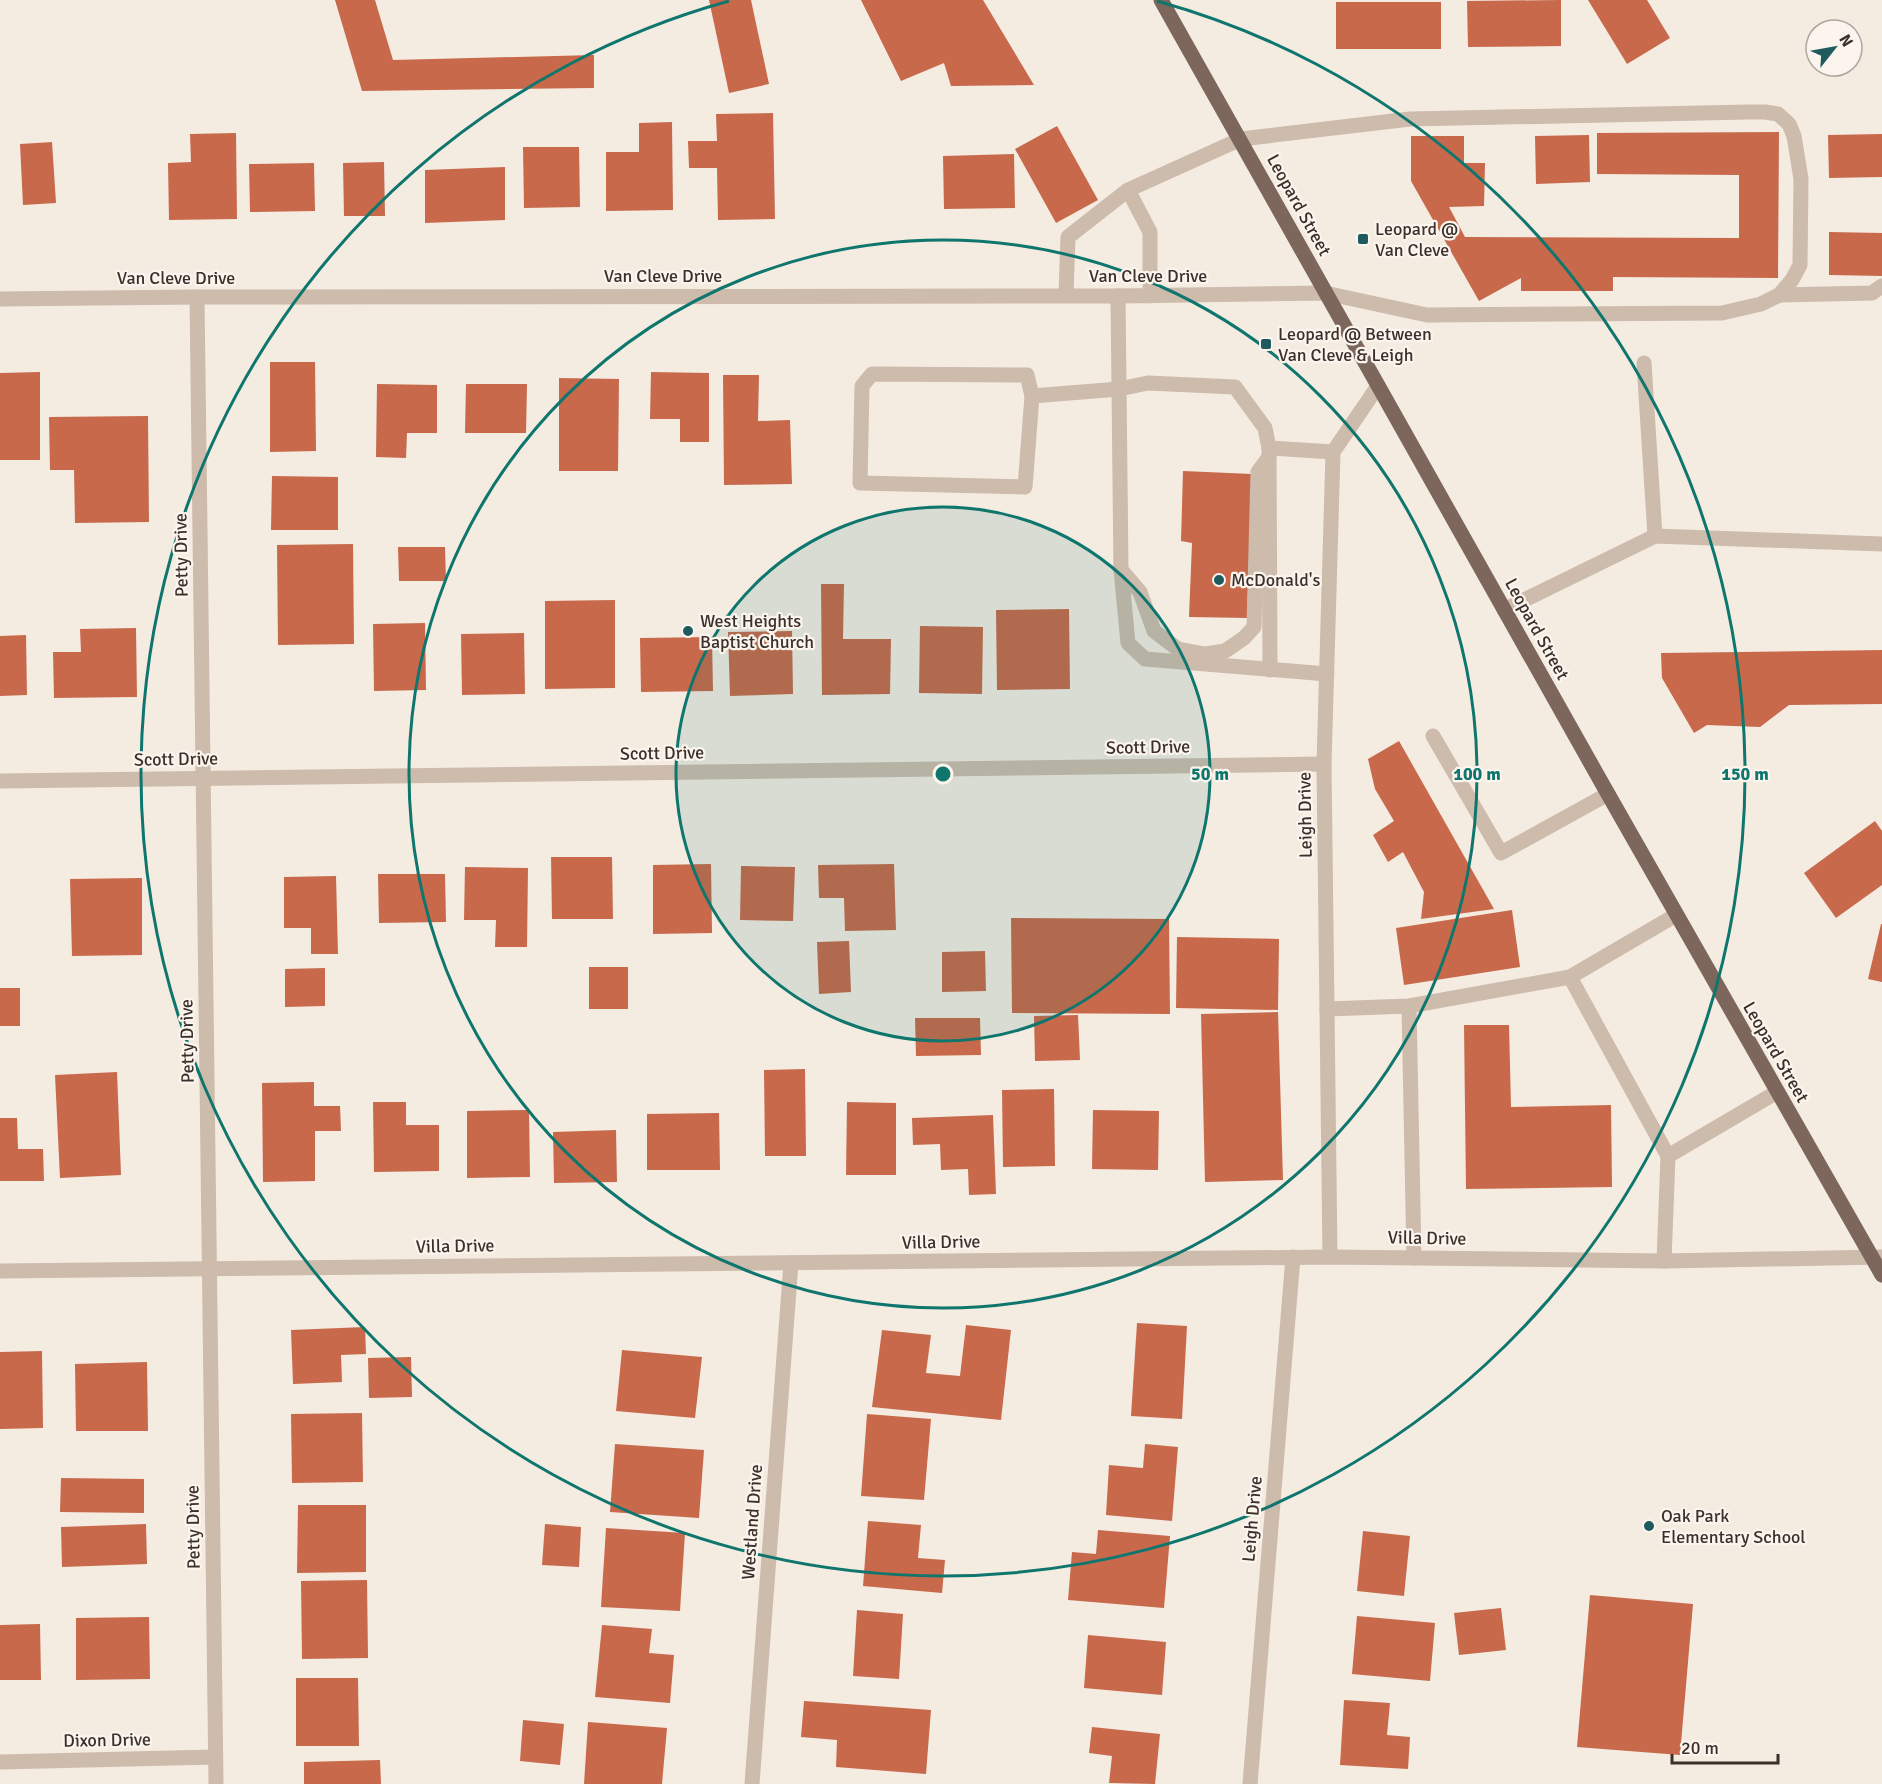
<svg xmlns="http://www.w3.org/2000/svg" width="1882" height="1784" font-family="Signika,sans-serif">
	<rect width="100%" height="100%" fill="#f4ebe1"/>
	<g fill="#c8694b">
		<path d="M335,0H375L393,60L594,55V88L362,91Z"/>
		<path d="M709,0H751L769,84L729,93Z"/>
		<path d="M861,0H983L1034,85L951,86L944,63L901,81Z"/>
		<path d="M1561,0V46L1468,47L1467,1Z"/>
		<path d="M1588,0H1647L1670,38L1627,64Z"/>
		<rect x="1336" y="2" width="105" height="47"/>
		<path d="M773,113L775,219L718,220L717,168H689L688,141H717L716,114Z"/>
		<path d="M672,122L673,210L606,211V152H639V123Z"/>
		<path d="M1057,126L1098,200L1056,223L1015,149Z"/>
		<path d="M1779,132L1778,278L1613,277V291H1521V278L1479,301L1411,181V136H1464V163H1485L1484,206L1449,207L1465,237L1739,238V175L1597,174V133Z"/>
		<path d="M236,133L237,219L169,220L168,163L191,162L190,134Z"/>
		<path d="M1882,134V177L1829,178L1828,135Z"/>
		<path d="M1589,135L1590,182L1536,184L1535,136Z"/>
		<path d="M52,142L56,203L23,205L20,144Z"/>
		<path d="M523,147H579L580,207L524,208Z"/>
		<path d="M1014,154L1015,208L944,209L943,156Z"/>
		<path d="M384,162L385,216H344L343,163Z"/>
		<path d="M314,163L315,211L250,212L249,164Z"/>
		<path d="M505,167V220L425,223V170Z"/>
		<path d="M1829,232L1882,233V276L1829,275Z"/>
		<path d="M270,362H315L316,451L270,452Z"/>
		<path d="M40,372V460H0V373Z"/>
		<path d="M651,372L709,373V442H680V419H650Z"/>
		<path d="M723,375H759L758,421L790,420L792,484L724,485Z"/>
		<path d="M559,378L619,379L618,471H559Z"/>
		<path d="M377,384L437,385V433H407L406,458L376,457Z"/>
		<path d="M466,384H527L526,433H465Z"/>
		<path d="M148,416L149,522L75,523L74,470H50L49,417Z"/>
		<path d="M1183,471L1252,474L1247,618L1189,617L1192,543L1181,541Z"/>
		<path d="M272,476L338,477V530H271Z"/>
		<path d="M353,544L354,644L278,645L277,545Z"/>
		<path d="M398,547H445L446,581H399Z"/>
		<path d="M821,584H844L843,639H891L890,694L822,695Z"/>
		<path d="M615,600V688L545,689V601Z"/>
		<path d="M1069,609L1070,689L997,690L996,610Z"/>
		<path d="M425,623L426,690L374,691L373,624Z"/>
		<path d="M920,626L983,627L982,694L919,693Z"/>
		<path d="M136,628L137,697L54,698L53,652H81L80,629Z"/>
		<path d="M792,631L793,694L730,696L728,632Z"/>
		<path d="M524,633L525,694L462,695L461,634Z"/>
		<path d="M26,635L27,695L0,696V636Z"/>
		<path d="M712,637L713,691L641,692L640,638Z"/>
		<path d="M1882,650V704L1789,705L1760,727L1707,725L1694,733L1662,678L1661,653Z"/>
		<path d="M1399,741L1494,909L1421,919L1424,892L1403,852L1388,862L1373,835L1394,821L1375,789L1368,759Z"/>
		<path d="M1875,821L1882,831V885L1836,918L1804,873Z"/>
		<path d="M551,857H612L613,919H552Z"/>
		<path d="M711,864L712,933L653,934V865Z"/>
		<path d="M894,864L896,930L845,931L844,898H819L818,865Z"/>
		<path d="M741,866L795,867L793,921L740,920Z"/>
		<path d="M465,867L528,868L527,947H495L496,920H464Z"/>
		<path d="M378,874H445L446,922L379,923Z"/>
		<path d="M336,876L338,954H311V928H284V877Z"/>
		<path d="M142,878V955L72,956L70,879Z"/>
		<path d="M1512,910L1520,967L1404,985L1396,928Z"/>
		<path d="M1011,918L1169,919L1170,1014L1012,1013Z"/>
		<path d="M1881,924H1882V982L1868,979Z"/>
		<path d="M1177,937L1279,939L1278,1010L1176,1008Z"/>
		<path d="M849,941L851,992L819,994L817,942Z"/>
		<path d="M985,951L986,991L942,992V952Z"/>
		<rect x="589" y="967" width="39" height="42"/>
		<path d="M325,968V1006L285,1007V969Z"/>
		<rect x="0" y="988" width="20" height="38"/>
		<path d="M1278,1012L1283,1180L1205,1182L1201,1014Z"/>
		<path d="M1078,1015L1080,1060L1035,1061L1034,1016Z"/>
		<path d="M915,1018H980L981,1055L916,1056Z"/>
		<path d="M1464,1025H1509L1511,1107L1611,1105L1612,1187L1466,1189Z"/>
		<path d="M805,1069L806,1156H765L764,1070Z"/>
		<path d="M117,1072L121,1175L60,1178L55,1075Z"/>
		<path d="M314,1082V1106H340L341,1131H315V1181L263,1182L262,1083Z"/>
		<path d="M1054,1089L1055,1166L1003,1167L1002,1090Z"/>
		<path d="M373,1102H406V1125H439V1171L374,1172Z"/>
		<path d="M847,1102L896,1103V1175H846Z"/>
		<path d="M529,1110L530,1177L467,1178V1111Z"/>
		<path d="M1093,1110L1159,1111L1158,1170L1092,1169Z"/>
		<path d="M719,1113L720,1170H647V1114Z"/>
		<path d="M993,1115L996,1194L969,1195L968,1169L941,1170L940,1144L913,1145L912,1118Z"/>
		<path d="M0,1118H17L18,1149H43L44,1181H0Z"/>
		<path d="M616,1130L617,1182L554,1183L553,1132Z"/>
		<path d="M1137,1323L1187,1326L1182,1419L1131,1416Z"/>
		<path d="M966,1325L1011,1330L1001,1420L872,1407L882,1330L931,1335L926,1373L960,1376Z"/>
		<path d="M365,1327L366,1354L341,1355L342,1382L293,1384L291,1330Z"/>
		<path d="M622,1350L702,1357L695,1418L616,1411Z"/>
		<path d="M42,1351L43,1428L0,1429V1352Z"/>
		<path d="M411,1357L412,1397L369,1398L368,1358Z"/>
		<path d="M147,1362L148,1431H76L75,1364Z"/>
		<path d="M362,1413L363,1482L292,1483L291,1414Z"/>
		<path d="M867,1414L931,1419L924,1500L861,1496Z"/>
		<path d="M615,1444L704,1450L699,1518L610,1512Z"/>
		<path d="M1145,1444L1178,1447L1172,1521L1106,1515L1109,1465L1143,1468Z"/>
		<path d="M61,1478L144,1479V1513L60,1512Z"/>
		<path d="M298,1505H366V1572L297,1573Z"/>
		<path d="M868,1521L921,1525L918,1558L945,1560L942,1593L863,1586Z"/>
		<path d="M146,1524L147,1564L62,1567L61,1527Z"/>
		<path d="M545,1524L581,1527L579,1567L542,1565Z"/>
		<path d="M606,1528L685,1533L680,1611L601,1607Z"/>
		<path d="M1098,1530L1170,1536L1164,1608L1068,1600L1072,1552L1096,1554Z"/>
		<path d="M1363,1531L1410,1536L1404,1596L1357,1591Z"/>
		<path d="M367,1580L368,1658L302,1659L301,1581Z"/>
		<path d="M1590,1595L1693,1604L1680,1755L1577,1747Z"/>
		<path d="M1501,1608L1506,1650L1459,1655L1454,1613Z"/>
		<path d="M857,1610L903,1614L899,1679L853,1676Z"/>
		<path d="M1357,1616L1435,1623L1430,1681L1352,1674Z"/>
		<path d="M149,1617L150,1679L76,1680V1618Z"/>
		<path d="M40,1624L41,1680H0V1625Z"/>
		<path d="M602,1625L652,1629L649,1653L674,1655L670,1703L595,1697Z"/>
		<path d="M1088,1635L1166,1642L1162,1695L1084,1688Z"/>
		<path d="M296,1678H358L359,1746H296Z"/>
		<path d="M1344,1700L1390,1703L1387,1735L1410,1737L1408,1769L1340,1765Z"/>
		<path d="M804,1701L931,1710L926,1774L836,1767L837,1740L801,1737Z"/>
		<path d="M523,1720L564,1724L560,1765L520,1761Z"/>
		<path d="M588,1722L667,1728L662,1784H584Z"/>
		<path d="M1092,1727L1160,1734L1155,1784L1109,1783L1112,1756L1089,1753Z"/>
		<path d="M380,1760L381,1784H304V1762Z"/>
	</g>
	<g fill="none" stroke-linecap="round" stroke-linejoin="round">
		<g stroke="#cdbbac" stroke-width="15">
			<path d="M1066,295L1068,237L1128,190"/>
			<path d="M1779,295L1872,293L1882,286"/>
			<path d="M1118,296L1121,570L1128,643L1145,659L1327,674"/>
			<path d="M197,297L216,1784"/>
			<path d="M0,299L197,297L1118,296L1325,293L1427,315L1722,313L1761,304L1779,295L1792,280L1800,265L1801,179L1794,136L1789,124L1778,114L1765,112H1749L1410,119L1241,139L1128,190L1150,232V296"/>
			<path d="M1644,363L1655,536"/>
			<path d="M1032,396L1025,487L860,483L862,386L872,374L1027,375L1032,396L1119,389L1148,383L1235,387L1265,428L1269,448L1270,670"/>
			<path d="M1269,448L1333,452"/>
			<path d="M1121,570L1140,592L1154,631L1178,649L1205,654L1225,651L1244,638L1254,627L1258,472L1269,457"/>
			<path d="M1504,610L1655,536L1882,544"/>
			<path d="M1433,736L1501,853L1608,794"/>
			<path d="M0,781L1324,764"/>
			<path d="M1676,915L1570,977L1668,1156L1777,1092"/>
			<path d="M1409,1006L1414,1258"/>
			<path d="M1327,1009L1409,1006L1570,977"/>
			<path d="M1330,1257L1324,764L1333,452L1378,386"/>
			<path d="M1664,1261L1668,1156"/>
			<path d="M0,1271L1330,1257L1664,1261L1882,1257"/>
			<path d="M0,1762L215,1757"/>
			<path d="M752,1784L791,1263"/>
			<path d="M1250,1784L1293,1257"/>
		</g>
		<path stroke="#7d675c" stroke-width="15" d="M1161,0L1608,794L1882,1275"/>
	</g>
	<circle cx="943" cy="774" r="267" fill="#0f766e" fill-opacity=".12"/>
	<g fill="none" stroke="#0f766e" stroke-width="3">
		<circle cx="943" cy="774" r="267"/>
		<circle cx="943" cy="774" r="534"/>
		<path d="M1157 1A802 802 0 1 1 729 1"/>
	</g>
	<g fill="#1f5a5e" stroke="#fbf5ee" stroke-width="2">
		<rect x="1357" y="233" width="12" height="12" rx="3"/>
		<rect x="1260" y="338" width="12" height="12" rx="3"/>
		<circle cx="1219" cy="580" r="6"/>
		<circle cx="688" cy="631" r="6"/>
		<circle cx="1649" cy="1526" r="6"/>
	</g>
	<g text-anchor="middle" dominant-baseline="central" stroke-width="4.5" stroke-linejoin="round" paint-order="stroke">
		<g font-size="18" fill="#3b302b" stroke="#fbf5ee">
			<text transform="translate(1299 205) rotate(61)">Leopard Street</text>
			<text x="663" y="276">Van Cleve Drive</text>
			<text x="1148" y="276">Van Cleve Drive</text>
			<text x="176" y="278">Van Cleve Drive</text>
			<text transform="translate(181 555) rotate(-91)">Petty Drive</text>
			<text transform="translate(1537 629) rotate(61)">Leopard Street</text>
			<text transform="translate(1148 747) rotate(-1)">Scott Drive</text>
			<text transform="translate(662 753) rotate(-1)">Scott Drive</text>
			<text transform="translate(176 759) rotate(-1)">Scott Drive</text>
			<text transform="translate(1305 815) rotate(-91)">Leigh Drive</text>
			<text transform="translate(187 1041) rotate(-91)">Petty Drive</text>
			<text transform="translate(1776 1052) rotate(60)">Leopard Street</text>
			<text transform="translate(1427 1238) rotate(1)">Villa Drive</text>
			<text transform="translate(941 1242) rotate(-1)">Villa Drive</text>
			<text transform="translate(455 1246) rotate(-1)">Villa Drive</text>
			<text transform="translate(1252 1519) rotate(-85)">Leigh Drive</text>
			<text transform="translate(752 1522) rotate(-86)">Westland Drive</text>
			<text transform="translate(193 1527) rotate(-91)">Petty Drive</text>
			<text transform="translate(107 1740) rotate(-1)">Dixon Drive</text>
		</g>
		<g font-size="18" fill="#3b302b" stroke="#fbf5ee" text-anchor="start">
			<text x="1375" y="229">Leopard @<tspan x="1375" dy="21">Van Cleve</tspan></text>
			<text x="1278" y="334">Leopard @ Between<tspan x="1278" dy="21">Van Cleve &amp; Leigh</tspan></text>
			<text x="1231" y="580">McDonald's</text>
			<text x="700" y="621">West Heights<tspan x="700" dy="21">Baptist Church</tspan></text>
			<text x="1661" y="1516">Oak Park<tspan x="1661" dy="21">Elementary School</tspan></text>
		</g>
	</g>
	<circle cx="943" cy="774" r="9" fill="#0f766e" stroke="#fbf5ee" stroke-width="3"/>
	<g font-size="18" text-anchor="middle" font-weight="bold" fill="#0f766e" stroke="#fbf5ee" stroke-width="4.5" stroke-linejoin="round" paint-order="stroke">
		<text x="1210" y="780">50 m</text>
		<text x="1477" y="780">100 m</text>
		<text x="1745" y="780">150 m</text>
	</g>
	<g transform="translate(1834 48) rotate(59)"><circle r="28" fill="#fbf5ee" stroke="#aea6a0" stroke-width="1.5"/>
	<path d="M0-4.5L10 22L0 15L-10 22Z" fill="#1f5a5e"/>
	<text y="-9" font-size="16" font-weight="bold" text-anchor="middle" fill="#3b302b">N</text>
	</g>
	<path d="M1672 1754v9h106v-9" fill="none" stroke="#3b302b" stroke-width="3"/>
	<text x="1681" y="1754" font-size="18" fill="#3b302b" stroke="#fbf5ee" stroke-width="4.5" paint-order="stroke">20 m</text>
</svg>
